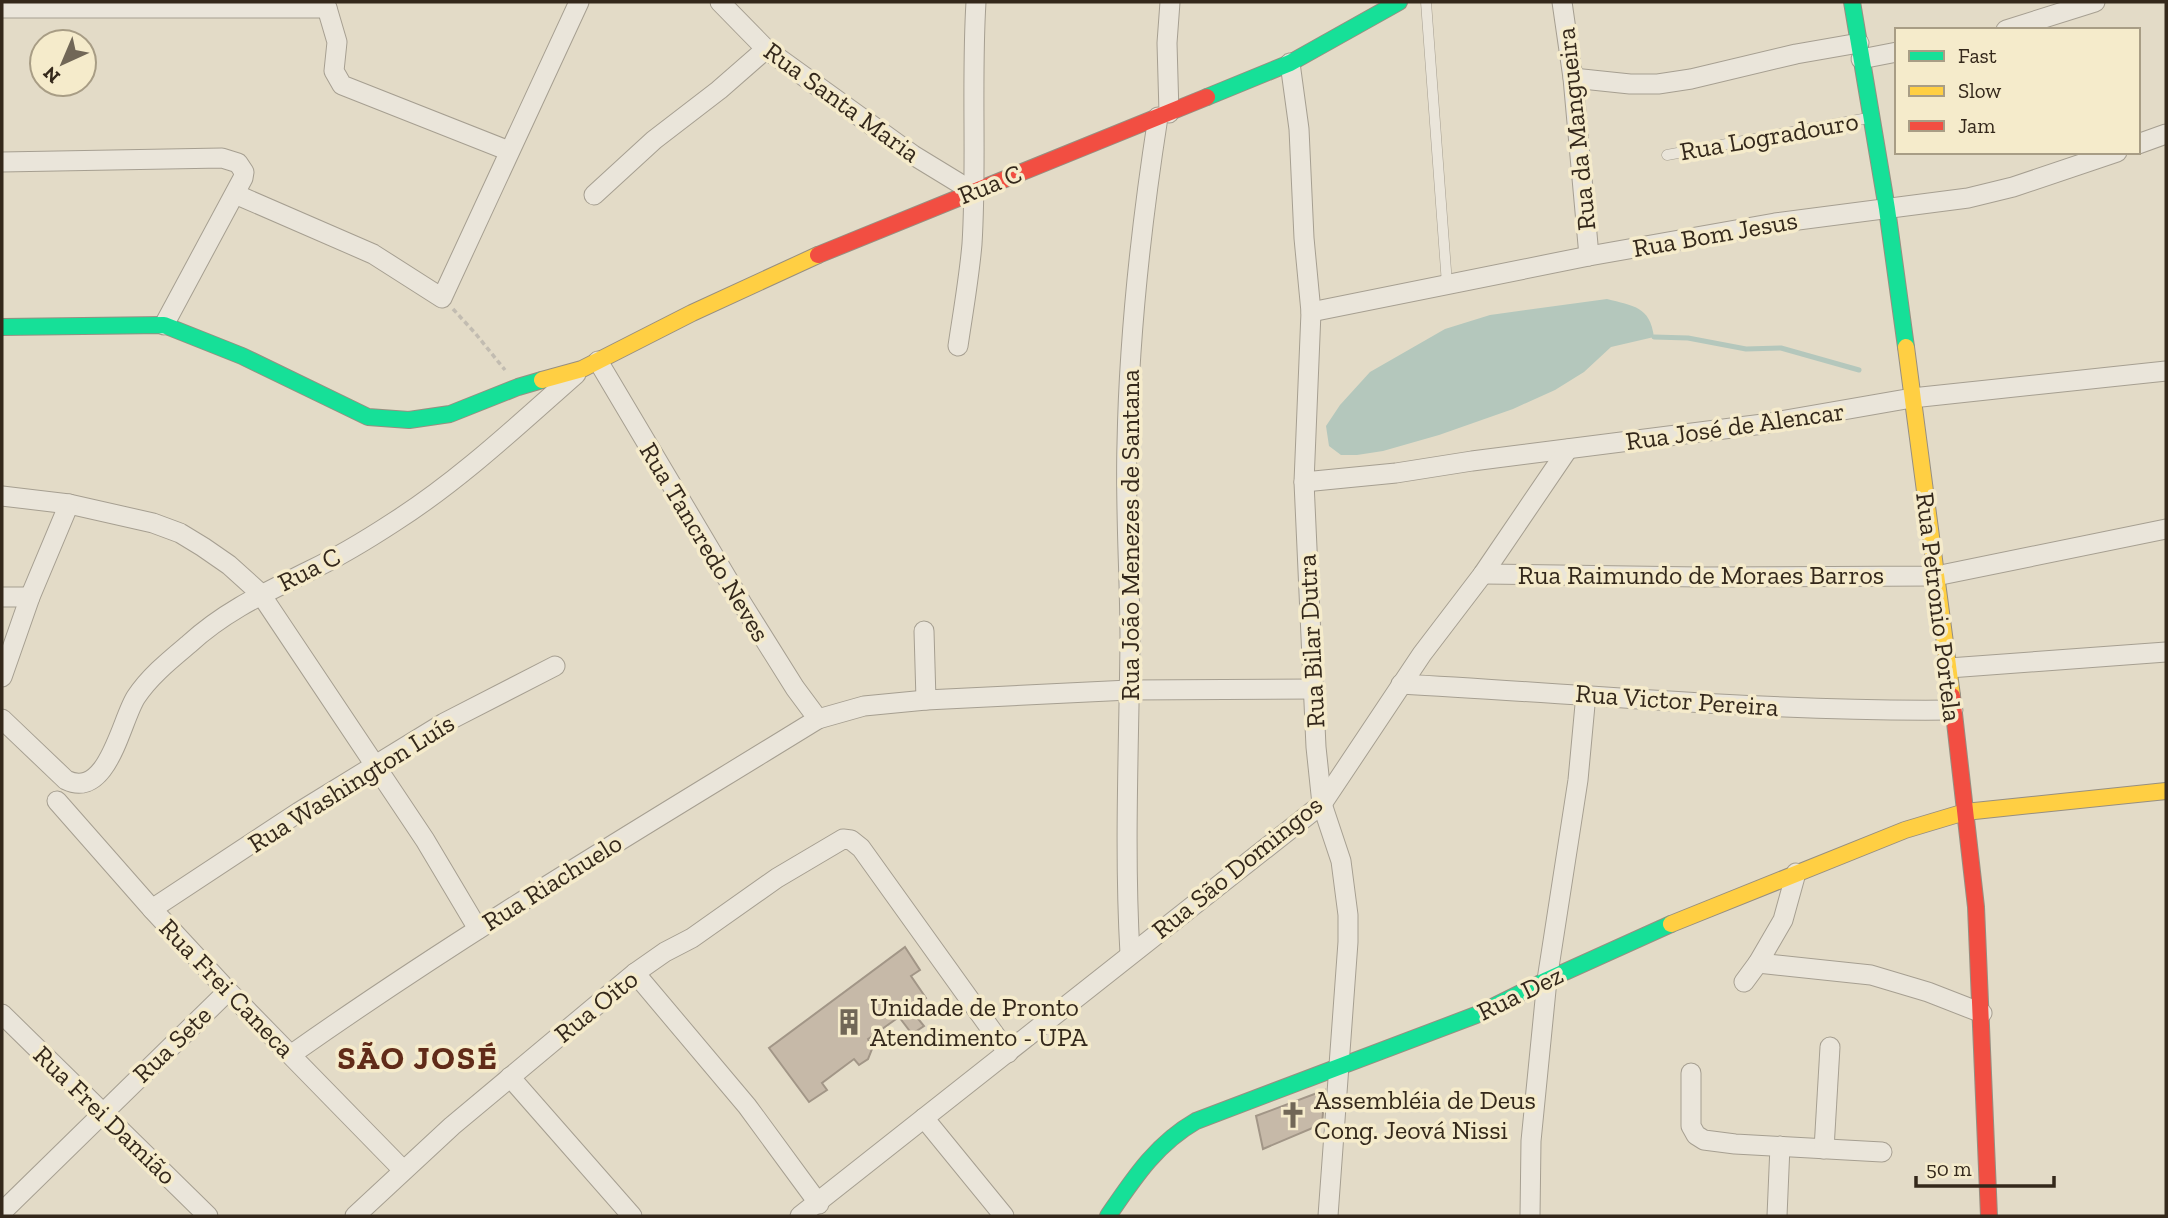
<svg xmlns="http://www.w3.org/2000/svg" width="2168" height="1218" font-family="'Zilla Slab',serif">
	<rect width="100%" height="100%" fill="#e3dbc7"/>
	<path fill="#b4c7bc" d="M1607,299C1633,306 1650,306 1654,337L1611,347L1584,372L1555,390L1513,409L1439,435L1383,451L1357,455H1341L1329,446L1326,426L1340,405L1370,372L1445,329L1490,315Z"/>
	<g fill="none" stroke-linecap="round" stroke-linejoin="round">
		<path stroke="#b4c7bc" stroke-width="5" d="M1654,337L1688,338L1746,349L1781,348L1859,370"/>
	</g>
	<g fill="#c6b9a8" stroke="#a29687" stroke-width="2">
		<path d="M905,947L920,970L911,976L926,998L911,1010L924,1026L912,1034L899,1017L868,1039L872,1049L868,1059L859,1065L854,1059L822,1083L827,1090L809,1102L769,1048Z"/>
		<path d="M1325,1090L1322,1124L1263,1149L1256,1116Z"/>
	</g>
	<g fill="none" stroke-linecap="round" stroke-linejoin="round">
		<defs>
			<g id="lane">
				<path d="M1426,2L1447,284"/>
				<path d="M1667,155L1868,118"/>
			</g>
			<g id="street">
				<path d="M720,2L766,49L913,155L972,191"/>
				<path d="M1562,2L1573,78L1589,256"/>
				<path d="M2,8H327"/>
				<path d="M327,8L337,42L334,71L342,85L509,151"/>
				<path d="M2006,30L2095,2"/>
				<path d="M1861,59L1897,52"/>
				<path d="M1290,63L1299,129L1304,238L1311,312L1304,482L1316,747L1322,804L1341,861L1348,915V942L1328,1216"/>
				<path d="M1573,78L1630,84H1658L1691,79L1796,54L1859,43"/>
				<path d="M1169,113L1167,43L1170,2"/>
				<path d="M2138,144L2166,134"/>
				<path d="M2,162L222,158L238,163L244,172L243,178L164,325"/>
				<path d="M235,194L373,254L442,298L579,2"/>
				<path d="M594,195L654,140L719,90L766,49"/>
				<path d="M1311,312L1589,256L1775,223L1968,198L2013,187L2117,152"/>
				<path d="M958,346C963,312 969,279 972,244C977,164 971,83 976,2"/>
				<path d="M598,361L743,605L795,688L818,719"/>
				<path d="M1304,482L1396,473L1472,461L1763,424L1912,398L2166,371"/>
				<path d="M2,496L69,504L153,523L180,533L203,547L229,565L260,593L425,840L478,929"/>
				<path d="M1483,574L1700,577L1936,576L2166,529"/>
				<path d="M2,597H30"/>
				<path d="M924,631L926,700"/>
				<path d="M1949,668L2166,652"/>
				<path d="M2,677L30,597L69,504"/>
				<path d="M1401,684C1585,694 1769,712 1953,710"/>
				<path d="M2,719L66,780C108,800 121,720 136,697C150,676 170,660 189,644C226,610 267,592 311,570C340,556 368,539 394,522C460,480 518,425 576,374"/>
				<path d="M57,801L152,909L228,991L403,1170"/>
				<path d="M152,909L299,812L444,723L555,666"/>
				<path d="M1130,954C1124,849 1129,745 1130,641C1130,575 1125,510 1127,444C1129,334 1141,226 1158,117"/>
				<path d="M1758,963L1871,975L1928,992L1982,1013"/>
				<path d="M635,973L747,1106L819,1204"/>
				<path d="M1744,982L1758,963L1783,920L1796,873"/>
				<path d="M2,1014L208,1216"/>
				<path d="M292,1054C462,934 641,828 818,719L864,706L926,700L1129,690L1315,689"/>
				<path d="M1691,1073V1126L1696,1135L1704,1140L1735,1144L1882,1152"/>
				<path d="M510,1077L632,1216"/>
				<path d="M924,1118L1004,1216"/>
				<path d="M1824,1149L1830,1047"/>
				<path d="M2,1212L228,991"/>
				<path d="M355,1216L452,1126L635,973L665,952L692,938L777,878L843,839L851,840L861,848L1008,1053"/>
				<path d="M800,1216L1322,804L1422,654L1483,574L1568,449"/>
				<path d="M1530,1216L1531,1141L1547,980L1578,780L1586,694"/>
				<path d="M1777,1216L1780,1146"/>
			</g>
			<g id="fast">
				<path d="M1852,2L1887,209L1906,347"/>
				<path d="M1207,97L1290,63L1399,2"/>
				<path d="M2,327L164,325L242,356L368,417L409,420L450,414L518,387L542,380"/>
				<path d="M1108,1216C1134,1178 1156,1144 1196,1121L1476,1015L1547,980L1671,924"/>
			</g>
			<g id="slow">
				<path d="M1906,347L1952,696"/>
				<path d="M542,380L582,369L692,313L818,255"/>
				<path d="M1671,924L1905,830L1965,812L2166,791"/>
			</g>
			<g id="jam">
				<path d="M818,255L1207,97"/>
				<path d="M1952,696L1976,907L1989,1216"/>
			</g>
		</defs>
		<use href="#lane" stroke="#a69f91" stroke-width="11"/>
		<use href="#street" stroke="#a69f91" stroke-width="21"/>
		<use href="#fast" stroke="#978f81" stroke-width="18"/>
		<use href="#slow" stroke="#978f81" stroke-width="18"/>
		<use href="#jam" stroke="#978f81" stroke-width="18"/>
		<path stroke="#c2bcb1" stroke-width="3.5" stroke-dasharray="5 3.5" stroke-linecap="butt" d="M453,309L475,333L505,370"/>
		<use href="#lane" stroke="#eae5da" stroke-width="10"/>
		<use href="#street" stroke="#eae5da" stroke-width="19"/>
		<use href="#fast" stroke="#16e098" stroke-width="16"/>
		<use href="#slow" stroke="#ffcf43" stroke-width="16"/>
		<use href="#jam" stroke="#f24e42" stroke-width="16"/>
	</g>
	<defs>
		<symbol id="building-bare" viewBox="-9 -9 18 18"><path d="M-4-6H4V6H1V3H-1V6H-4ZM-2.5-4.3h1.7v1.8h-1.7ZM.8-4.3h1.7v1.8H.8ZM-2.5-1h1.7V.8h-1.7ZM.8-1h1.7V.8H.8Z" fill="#716757" stroke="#f5ebcb" stroke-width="2.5" paint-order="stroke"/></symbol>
		<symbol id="church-bare" viewBox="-9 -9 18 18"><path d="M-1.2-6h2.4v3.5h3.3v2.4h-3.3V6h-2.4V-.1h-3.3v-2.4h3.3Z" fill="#716757" stroke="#f5ebcb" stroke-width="2.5" paint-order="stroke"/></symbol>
	</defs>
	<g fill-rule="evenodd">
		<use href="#building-bare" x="830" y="1003" width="38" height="38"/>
		<use href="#church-bare" x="1274" y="1096" width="38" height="38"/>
	</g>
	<g text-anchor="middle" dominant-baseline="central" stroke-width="7" stroke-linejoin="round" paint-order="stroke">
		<g font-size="26" fill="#34281b" stroke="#f5ebcb">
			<text transform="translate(842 102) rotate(36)">Rua Santa Maria</text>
			<text transform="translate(1576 129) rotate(-96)">Rua da Mangueira</text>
			<text transform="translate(1769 136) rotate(-10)">Rua Logradouro</text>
			<text transform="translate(990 184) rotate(-22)">Rua C</text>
			<text transform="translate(1715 234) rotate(-10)">Rua Bom Jesus</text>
			<text transform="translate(1735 426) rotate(-8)">Rua José de Alencar</text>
			<text transform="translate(1130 535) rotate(-90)">Rua João Menezes de Santana</text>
			<text transform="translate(705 542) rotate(59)">Rua Tancredo Neves</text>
			<text transform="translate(309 569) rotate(-27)">Rua C</text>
			<text x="1701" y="575">Rua Raimundo de Moraes Barros</text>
			<text transform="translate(1939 607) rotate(83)">Rua Petronio Portela</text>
			<text transform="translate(1311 641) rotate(-93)">Rua Bilar Dutra</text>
			<text transform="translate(1677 700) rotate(4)">Rua Victor Pereira</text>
			<text transform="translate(351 783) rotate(-32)">Rua Washington Luís</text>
			<text transform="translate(1237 867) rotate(-39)">Rua São Domingos</text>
			<text transform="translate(552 882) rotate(-32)">Rua Riachuelo</text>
			<text transform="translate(227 988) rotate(46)">Rua Frei Caneca</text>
			<text transform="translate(1520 993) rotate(-26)">Rua Dez</text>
			<text transform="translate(596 1006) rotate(-39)">Rua Oito</text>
			<text transform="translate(172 1044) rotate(-44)">Rua Sete</text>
			<text transform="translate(105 1115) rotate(44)">Rua Frei Damião</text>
		</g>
		<g font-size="26" fill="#34281b" stroke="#f5ebcb" text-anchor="start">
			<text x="870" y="1007">Unidade de Pronto<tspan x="870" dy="30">Atendimento - UPA</tspan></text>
			<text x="1314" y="1100">Assembléia de Deus<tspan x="1314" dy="30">Cong. Jeová Nissi</tspan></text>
		</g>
		<g font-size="33" font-weight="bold" letter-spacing="2" fill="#612b19" stroke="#f5ebcb">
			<text x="418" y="1057">SÃO JOSÉ</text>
		</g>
	</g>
	<rect width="2168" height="1218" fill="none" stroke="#34281b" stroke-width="7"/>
	<rect x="1895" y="28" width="245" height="126" fill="#f5ebcb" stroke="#a89d85" stroke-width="2"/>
	<rect x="1909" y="51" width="35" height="10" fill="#16e098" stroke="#a89d85" stroke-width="2"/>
	<text x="1958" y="63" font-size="21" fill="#34281b">Fast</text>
	<rect x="1909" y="86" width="35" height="10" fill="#ffcf43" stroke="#a89d85" stroke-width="2"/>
	<text x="1958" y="98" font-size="21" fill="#34281b">Slow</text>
	<rect x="1909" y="121" width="35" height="10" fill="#f24e42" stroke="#a89d85" stroke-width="2"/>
	<text x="1958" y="133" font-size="21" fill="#34281b">Jam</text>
	<g transform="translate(63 63) rotate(224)"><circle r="33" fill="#f5ebcb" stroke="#a89d85" stroke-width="2"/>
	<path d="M0-5L12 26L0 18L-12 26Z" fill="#716757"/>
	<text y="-10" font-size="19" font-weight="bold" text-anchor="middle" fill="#34281b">N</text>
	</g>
	<path d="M1916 1176v10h138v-10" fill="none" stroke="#34281b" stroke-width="3.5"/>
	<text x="1926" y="1176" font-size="21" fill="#34281b" stroke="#f5ebcb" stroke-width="5" paint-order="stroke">50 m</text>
</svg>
